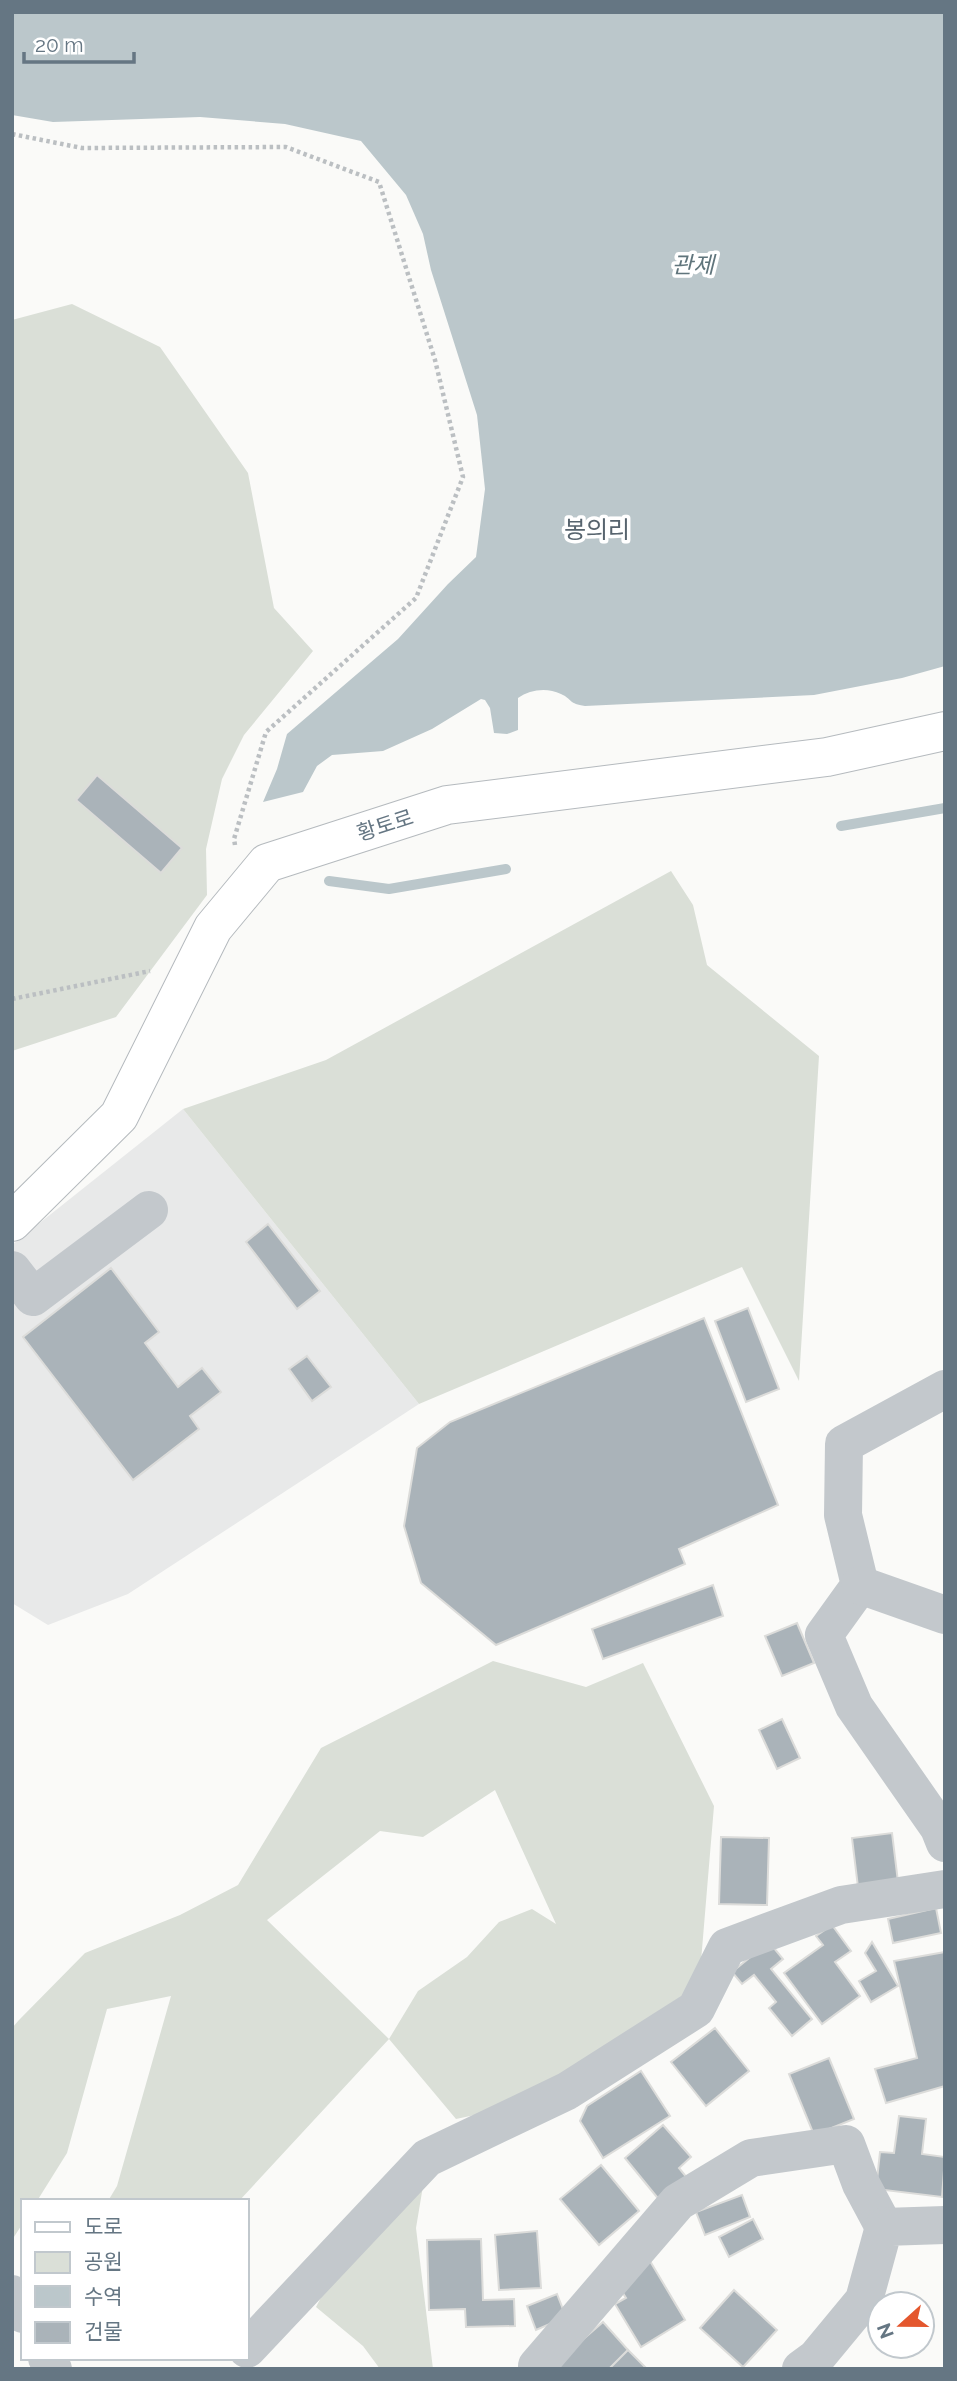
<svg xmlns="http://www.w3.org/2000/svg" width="957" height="2381" font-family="Raleway,'Noto Sans KR',sans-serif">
	<rect width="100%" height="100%" fill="#fafaf8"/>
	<path fill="#e8e9e9" d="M183,1109L419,1404L128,1594L48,1625L12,1603V1245Z"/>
	<g fill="#dadfd7" fill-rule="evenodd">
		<path d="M72,304L160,347L248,473L274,608L313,651L244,735L222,779L206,849L207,895L116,1017L12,1051V320Z"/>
		<path d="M671,871L693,905L707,965L819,1056L799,1381L742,1267L419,1404L183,1109L326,1060Z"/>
		<path d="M493,1661L586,1687L643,1663L714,1806L699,1985L512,2107L456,2119L389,2039L239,2201H108L117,2186L171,1996L107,2009L67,2153L37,2201H23V2223L12,2240V2028L19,2020L85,1953L180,1915L238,1885L321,1748ZM495,1790L556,1924L532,1909L499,1922L467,1957L418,1991L389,2039L267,1920L380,1831L423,1837Z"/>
		<path d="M425,2174L416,2228L433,2369H380L363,2346L316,2307L328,2284Z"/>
	</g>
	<path fill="#bbc7cb" d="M12,12H945V666L902,678L814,695L585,706C569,704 572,699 561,694C546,687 530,690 518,698V730L507,734L494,733L490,708L485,700L481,699L432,729L383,751L332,755L317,766L303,792L263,802L277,769L287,734L398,639L448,584L476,557L485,489L477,415L431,270L423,234L406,195L361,141L285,124L200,117L53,122L12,115Z"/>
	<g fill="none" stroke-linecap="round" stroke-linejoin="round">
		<g stroke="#bbc7cb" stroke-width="10">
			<path d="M841,826L945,808"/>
			<path d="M329,881L389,889L506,869"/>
		</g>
	</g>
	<g fill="#aab3b9" stroke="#dcdcda" stroke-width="2">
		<path d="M97,775L182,848L161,873L76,800Z"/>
		<path d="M268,1224L320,1291L297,1309L246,1242Z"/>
		<path d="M111,1268L159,1332L145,1343L178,1387L202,1368L221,1392L190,1416L199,1429L133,1480L23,1337Z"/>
		<path d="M748,1308L779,1389L746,1402L715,1321Z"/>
		<path d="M704,1318L778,1505L679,1549L685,1564L496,1645L421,1583L404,1526L417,1448L450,1422Z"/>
		<path d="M307,1356L331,1387L312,1401L289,1369Z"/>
		<path d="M713,1585L723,1616L603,1659L592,1629Z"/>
		<path d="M797,1623L814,1663L782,1676L765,1636Z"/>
		<path d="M782,1719L800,1758L777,1769L759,1730Z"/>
		<path d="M892,1833L898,1882L858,1887L852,1838Z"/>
		<path d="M721,1837L769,1838L767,1905L719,1904Z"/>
		<path d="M936,1908L941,1933L893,1943L888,1919Z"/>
		<path d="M832,1925L851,1951L835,1962L860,1996L822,2024L784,1973L823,1945L816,1936Z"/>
		<path d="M769,1942L783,1959L771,1969L812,2019L792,2036L769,2008L776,2002L754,1975L742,1984L732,1972Z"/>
		<path d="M872,1942L898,1986L871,2002L859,1981L876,1971L865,1953Z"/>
		<path d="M945,1952V2086L886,2103L875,2069L917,2058L894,1961Z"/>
		<path d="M715,2028L749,2071L706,2106L671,2062Z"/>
		<path d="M829,2058L854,2119L814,2135L789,2074Z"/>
		<path d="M641,2071L670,2116L603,2158L580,2121L587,2106Z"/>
		<path d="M899,2116L926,2119L922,2154L945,2157L942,2197L876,2189L880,2152L894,2153Z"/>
		<path d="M663,2125L691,2157L679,2168L688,2179L661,2202L625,2158Z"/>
		<path d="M601,2165L639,2211L599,2245L560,2199Z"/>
		<path d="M742,2195L750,2217L705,2235L696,2212Z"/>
		<path d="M753,2219L763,2239L729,2257L719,2237Z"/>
		<path d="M537,2231L541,2288L499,2290L495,2235Z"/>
		<path d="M481,2239L483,2300L514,2299L515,2326L466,2327L465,2309L429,2310L427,2240Z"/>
		<path d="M650,2261L685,2320L641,2347L615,2304L626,2298L616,2282Z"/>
		<path d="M734,2290L777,2330L743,2367L700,2328Z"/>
		<path d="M557,2294L566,2317L536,2330L527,2306Z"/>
		<path d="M603,2322L628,2350L609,2369H549Z"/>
		<path d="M628,2350L647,2369H609Z"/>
	</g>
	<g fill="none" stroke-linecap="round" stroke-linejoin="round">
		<defs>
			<path id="major" d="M12,1222L119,1116L213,928L267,863L447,805L827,757L945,731"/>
		</defs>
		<use href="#major" stroke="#b5babe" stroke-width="40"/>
		<g stroke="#bbbfc2" stroke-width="4.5" stroke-dasharray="3.5 3.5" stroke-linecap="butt">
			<path d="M12,134L82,148L286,147L379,182L435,360L463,477L416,598L266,732L234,839L235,845"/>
			<path d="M12,999L150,971"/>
		</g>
		<g stroke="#c3c8cc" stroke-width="38">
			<path d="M12,1270L33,1297L149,1210"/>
			<path d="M945,1389L844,1444L843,1515L860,1585L824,1635L854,1706L939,1828L945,1843"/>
			<path d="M860,1585L945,1615"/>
			<path d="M12,2294L23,2314"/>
			<path d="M247,2349L427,2158L567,2091L696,2009L727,1947L841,1905L945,1889"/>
			<path d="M47,2358L53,2369"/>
			<path d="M537,2366L678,2202L751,2158L846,2144L861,2184L884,2227"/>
			<path d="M801,2369L816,2358L864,2300L884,2227L945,2225"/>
		</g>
		<use href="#major" stroke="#fff" stroke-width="38"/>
	</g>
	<g text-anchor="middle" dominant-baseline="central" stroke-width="7" stroke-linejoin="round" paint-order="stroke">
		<g font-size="21" fill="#657683" stroke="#fff">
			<text transform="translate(385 825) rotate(-18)">황토로</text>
		</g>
		<g font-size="23" font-style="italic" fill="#60757c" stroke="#fff">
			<text x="693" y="264">관제</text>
		</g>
		<g font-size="24" fill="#57646e" stroke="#fff">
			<text x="597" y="529">봉의리</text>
		</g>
	</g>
	<rect width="957" height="2381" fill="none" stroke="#657683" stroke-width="28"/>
	<rect x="21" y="2199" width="228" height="161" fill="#ffffff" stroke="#c1c8cd" stroke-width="2"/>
	<rect x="35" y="2222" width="35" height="10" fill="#ffffff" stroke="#c1c8cd" stroke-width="2"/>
	<text x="84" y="2234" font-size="21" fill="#657683">도로</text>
	<rect x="35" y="2252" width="35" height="21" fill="#dadfd7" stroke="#c1c8cd" stroke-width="2"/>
	<text x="84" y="2269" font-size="21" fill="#657683">공원</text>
	<rect x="35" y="2286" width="35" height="21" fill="#bbc7cb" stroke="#c1c8cd" stroke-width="2"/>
	<text x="84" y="2304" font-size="21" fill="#657683">수역</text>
	<rect x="35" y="2322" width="35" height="21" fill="#aab3b9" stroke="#c1c8cd" stroke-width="2"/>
	<text x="84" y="2339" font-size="21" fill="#657683">건물</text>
	<g transform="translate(901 2325) rotate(249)"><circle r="33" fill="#ffffff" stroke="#c1c8cd" stroke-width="2"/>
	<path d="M0-5L12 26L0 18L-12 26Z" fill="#e4572e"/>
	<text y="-10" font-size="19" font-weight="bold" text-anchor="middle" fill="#657683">N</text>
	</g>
	<path d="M24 52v10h110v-10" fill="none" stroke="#657683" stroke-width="3.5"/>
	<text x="35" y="52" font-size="21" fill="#657683" stroke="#ffffff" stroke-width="5" paint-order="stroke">20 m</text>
</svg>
